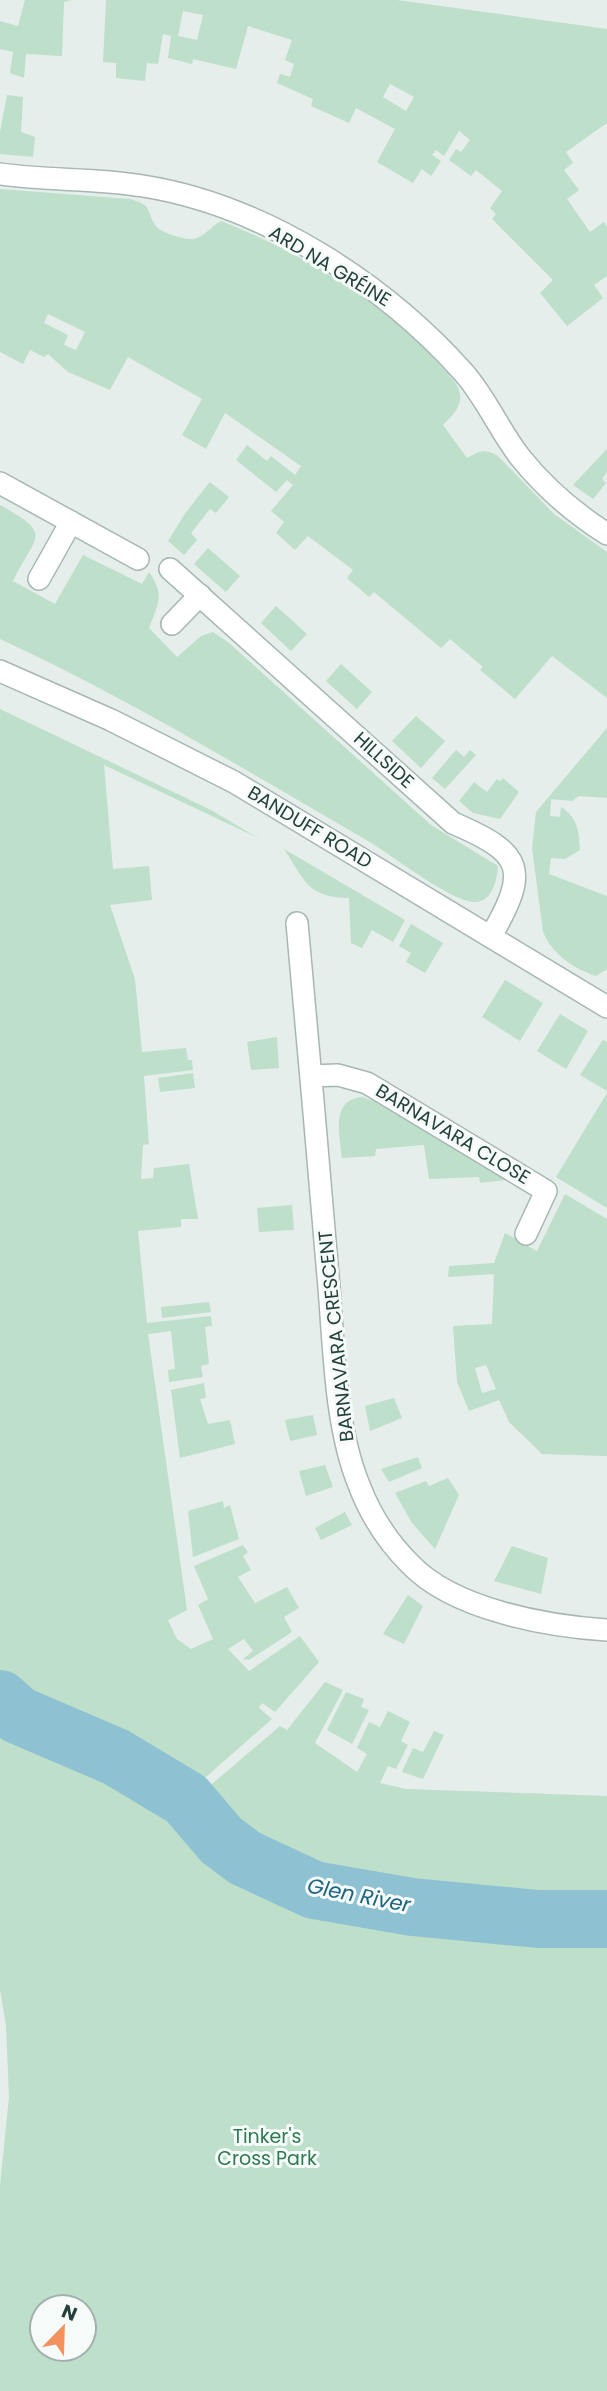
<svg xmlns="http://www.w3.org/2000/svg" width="607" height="2391" font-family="Poppins,sans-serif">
	<rect width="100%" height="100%" fill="#e5eeeb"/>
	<g fill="#bedfca" fill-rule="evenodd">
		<path d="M25,0H72L64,2L62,56L26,54L24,78L10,73L13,52L0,49V21L18,26Z"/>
		<path d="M106,0H397L607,29V123L566,152L573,163L564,170L579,190L567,199L590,232L604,222L607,227V276L594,285L603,298L567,326L540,293L553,280L492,219L496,214L490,208L502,191L476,170L471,176L449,160L456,149L461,152L470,140L459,131L444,156L436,150L432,155L441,161L431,176L422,169L413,183L377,162L395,129L356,108L349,123L311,106L313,99L277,83L280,74L290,77L294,64L285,60L292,40L248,26L236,69L193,59L192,64L168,58L171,36L163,34L158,64L147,63L145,81L116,78V63L103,62ZM183,11L203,15L197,40L178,36ZM390,84L414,97L406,111L383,97Z"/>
		<path d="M7,95L23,97L21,132L35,137L33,157L0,154V132Z"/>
		<path d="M0,189L130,199C153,206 145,208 155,225C160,233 183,239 192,239C204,238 211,226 221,221C301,253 380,298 438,363C446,372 458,382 460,394C462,407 451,417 443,425L467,458C480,451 485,448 498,456L554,514L607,552V698L552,656L515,699L480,670L483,667L450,639L441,648L374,592L369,597L347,578L353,570L308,536L295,550L276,533L284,522L271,511L293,485L287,480L276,492L236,460L247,445L267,461L271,456L295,475L301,466L225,413L206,449L182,435L202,399L128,357L110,390L68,372L48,354L44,357L30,350L23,364L0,352ZM48,314L85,332L76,350L64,345L68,335L44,323Z"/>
		<path d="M607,449V472L602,479L606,483L593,499L573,485Z"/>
		<path d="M210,482L229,497L216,513L210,509L191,533L197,540L184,555L168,541L186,512Z"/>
		<path d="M0,505C55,535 35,535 13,581L55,604L83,555L142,584L149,572C165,595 158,604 149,628L177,657L201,636L213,632L228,642L431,825L498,866C497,880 492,903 474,902C450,901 392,855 368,841C247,771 128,698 0,639Z"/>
		<path d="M208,548L240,576L226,592L194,564Z"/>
		<path d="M276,606L307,634L291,651L261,623Z"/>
		<path d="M341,664L372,692L357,709L326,681Z"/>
		<path d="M0,709L211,810L260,839L104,765L113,869L149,866L152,900L110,905L135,979L142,1052L186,1048L188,1060H192L193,1070L144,1076L149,1144L143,1145L141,1179L153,1178L154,1168L189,1164L198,1219H181V1227L138,1231L147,1323L211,1316L212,1326L205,1327L209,1364L201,1366L203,1377L169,1382L168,1370L175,1369L171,1331L148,1334L187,1610L168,1620L177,1639L191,1649L213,1639L198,1605L208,1599L194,1566L243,1545L248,1552L243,1556L251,1570L238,1577L255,1603L287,1587L299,1608L284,1617L292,1632L249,1660L243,1659L253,1651L244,1639L228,1649L249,1671L300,1636L319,1662L275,1712L262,1703L259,1708L272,1719L207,1776L171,1802L179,1812L280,1726L287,1730L325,1682L343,1690L315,1743L357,1772L367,1754L357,1748L369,1722L380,1727L388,1711L410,1722L401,1741L408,1745L396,1769L388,1766L380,1783L406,1789L607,1796V2391H0V2186L9,2097L6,2025L0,1990ZM84,2307V2349H42V2307Z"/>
		<path d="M416,716L445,741L421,768L392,741Z"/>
		<path d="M607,728V798L579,796L572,801L551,799L550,816L560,817L561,807C578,818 579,831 580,850L565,859L551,858L549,874L607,896V969L596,976C573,968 553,955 543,932L532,848L536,812Z"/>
		<path d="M456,750L464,757L470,750L476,755L445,789L432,778Z"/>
		<path d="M503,778L519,792L500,819L473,813L459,801L474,782L487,792L497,779L500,781Z"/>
		<path d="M284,849L405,920L393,942L372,930L362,948L351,943L349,898C306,897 305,880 284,849Z"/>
		<path d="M411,924L443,943L425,973L406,962L411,953L399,946Z"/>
		<path d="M505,980L543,1003L520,1041L482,1017Z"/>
		<path d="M560,1014L588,1031L566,1069L537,1051Z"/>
		<path d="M277,1037L279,1068L251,1070L247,1042Z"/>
		<path d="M603,1040L607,1042V1091L580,1075Z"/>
		<path d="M193,1073L195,1088L160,1092L158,1078Z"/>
		<path d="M607,1093V1208L556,1177Z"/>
		<path d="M362,1097L374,1101L507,1180L480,1183L479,1177L429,1179L424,1145L376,1149L375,1156L342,1158C340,1134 330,1100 362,1097Z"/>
		<path d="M565,1194L607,1219V1456L542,1454L509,1422L499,1400L469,1411L457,1382L453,1326L492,1324L494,1274L448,1277L449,1266L494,1263L505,1233L537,1251ZM486,1365L496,1389L482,1393L475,1368Z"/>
		<path d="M292,1205L294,1230L259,1232L257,1208Z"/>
		<path d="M209,1302L211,1312L162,1318L161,1307Z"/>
		<path d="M204,1383L206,1398L200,1399L208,1424L230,1420L235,1444L180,1458L171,1390Z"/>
		<path d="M394,1398L402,1418L370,1431L365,1406Z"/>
		<path d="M313,1415L317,1435L290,1441L285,1420Z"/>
		<path d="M418,1457L422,1468L389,1482L381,1469Z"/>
		<path d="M325,1465L333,1487L306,1496L299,1471Z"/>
		<path d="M448,1478L459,1495L435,1549L412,1523L395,1493L426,1481L429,1486Z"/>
		<path d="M223,1501L224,1508L230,1505L239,1539L193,1557L188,1511Z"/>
		<path d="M345,1512L352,1525L321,1540L315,1528Z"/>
		<path d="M512,1546L548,1558L541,1594L494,1581Z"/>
		<path d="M408,1595L423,1606L404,1644L383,1634Z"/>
		<path d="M346,1692L364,1699L361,1707L369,1710L352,1744L327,1730Z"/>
		<path d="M434,1731L444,1735L423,1779L402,1772L413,1748L423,1752Z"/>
	</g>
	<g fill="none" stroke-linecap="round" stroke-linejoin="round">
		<path stroke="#8ec2d3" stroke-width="58" d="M0,1699L18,1715L116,1757L186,1799L221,1840L245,1858L314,1890L412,1907L538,1919H607"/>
		<defs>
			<g id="minor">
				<path d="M0,174C48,181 96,178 143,186C263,205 384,283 464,373C486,398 499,430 520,457C544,487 574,513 607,534"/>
				<path d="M0,483L138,559"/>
				<path d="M170,569L453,823C523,853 530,869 491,936"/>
				<path d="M39,579L71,522"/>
				<path d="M172,624L200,595"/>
				<path d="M0,671L111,720L234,782L607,1007"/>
				<path d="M297,923C308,1041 318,1158 328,1276C334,1341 334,1424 359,1485C370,1514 388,1542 410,1564C454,1610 547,1626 607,1630"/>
				<path d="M311,1076L338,1075L367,1083L546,1191L526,1234"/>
			</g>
		</defs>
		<use href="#minor" stroke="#a7b7b3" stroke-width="24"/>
		<use href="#minor" stroke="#fff" stroke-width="21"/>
	</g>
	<g text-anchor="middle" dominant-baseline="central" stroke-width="6" stroke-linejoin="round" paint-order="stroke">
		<g font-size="19" fill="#24413c" stroke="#f6fbf9">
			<text transform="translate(330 266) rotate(31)">ARD NA GRÉINE</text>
			<text transform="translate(384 760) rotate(42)">HILLSIDE</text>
			<text transform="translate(310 827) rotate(31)">BANDUFF ROAD</text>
			<text transform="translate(453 1134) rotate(31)">BARNAVARA CLOSE</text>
			<text transform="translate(336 1336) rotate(-96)">BARNAVARA CRESCENT</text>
		</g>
		<g font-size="19" fill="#2d7951" stroke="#f6fbf9">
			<text x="267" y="2136">Tinker's<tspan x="267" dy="22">Cross Park</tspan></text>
		</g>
		<g font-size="21" font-style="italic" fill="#1c657e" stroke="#f6fbf9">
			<text transform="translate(359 1895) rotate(11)">Glen River</text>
		</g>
	</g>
	<g transform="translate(63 2328) rotate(23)"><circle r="33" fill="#f6fbf9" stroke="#a2b1ad" stroke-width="2"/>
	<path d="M0-5L12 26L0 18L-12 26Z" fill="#f3915f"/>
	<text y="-10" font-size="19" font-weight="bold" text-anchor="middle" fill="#24413c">N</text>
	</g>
</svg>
